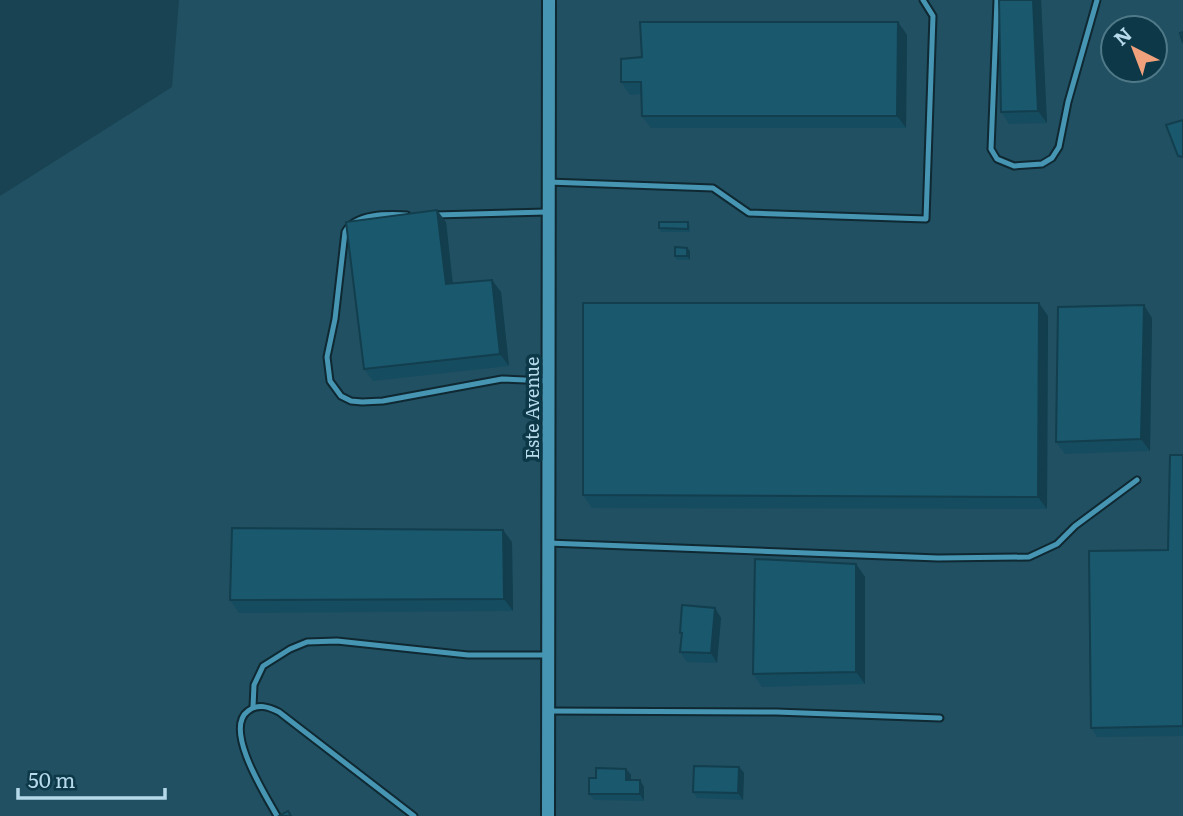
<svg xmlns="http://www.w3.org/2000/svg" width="1183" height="816" font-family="Literata,serif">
	<rect width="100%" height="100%" fill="#194352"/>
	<path fill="#205062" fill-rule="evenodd" d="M179,0H1183V816H0V196L172,87ZM1113,28H1155V70H1113Z"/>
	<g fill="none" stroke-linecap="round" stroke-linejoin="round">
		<defs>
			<g id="service">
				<path d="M997,0L991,149L997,159L1014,166L1042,164L1052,158L1059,147L1068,102L1097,0"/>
				<path d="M548,182L713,188L749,213L926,219L933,16L923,0"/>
				<path d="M407,215C388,214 355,213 345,232L335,319L327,357L330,381L341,396L351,401L362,402L383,401L502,379L548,381"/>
				<path d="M435,215L547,212"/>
				<path d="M548,543L938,558L1029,557L1057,544L1075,526L1137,480"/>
				<path d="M253,707L254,685L263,666L290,649L307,642L337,641L468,655H546"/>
				<path d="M548,711L776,712L940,718"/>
				<path d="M277,816C266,796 223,729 248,711C258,703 269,707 279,712L414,816"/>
			</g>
			<path id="tertiary" d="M548,816L549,0"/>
		</defs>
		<use href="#service" stroke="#0f2831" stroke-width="9"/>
		<use href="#tertiary" stroke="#0f2831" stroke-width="16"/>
		<use href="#service" stroke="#4695b2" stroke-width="5"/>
		<use href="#tertiary" stroke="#4695b2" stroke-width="12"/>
	</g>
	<g fill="#164c5f">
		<path d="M999,0H1041L1047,123L1009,124L1001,112Z"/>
		<path d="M898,22L907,35L906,128H651L642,116V94L630,95L621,82L642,57Z"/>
		<path d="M446,222L453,283L501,292L509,366L373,381L364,369Z"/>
		<path d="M688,222L690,226V232H661L659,228Z"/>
		<path d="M687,248L690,251V260H677L675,256Z"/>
		<path d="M1048,316L1047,509L592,508L583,495Z"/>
		<path d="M1152,318L1150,451L1065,454L1056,442Z"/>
		<path d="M1183,455V736L1097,737L1091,728L1168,550Z"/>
		<path d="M512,542L513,611L239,613L230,600Z"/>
		<path d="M856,564L865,577V684L762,687L753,674Z"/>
		<path d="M715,608L721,618L717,663L687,662L680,652L682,636L680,633Z"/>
		<path d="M739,767L744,773L743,800L697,798L693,792Z"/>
		<path d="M626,769L631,775V780L644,787V801L594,800L589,794L596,778Z"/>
	</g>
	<g fill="#123e4d">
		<path d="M1033,0H1041L1047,123L1038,111Z"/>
		<path d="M898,22L907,35L906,128L897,116Z"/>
		<path d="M437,210L446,222L454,296L446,284Z"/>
		<path d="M687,248L690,251V260L687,256Z"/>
		<path d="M492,280L501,292L509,366L500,354Z"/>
		<path d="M1039,303L1048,316L1047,509L1038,497Z"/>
		<path d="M1144,305L1152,318L1150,451L1141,439Z"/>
		<path d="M503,530L512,542L513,611L504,599Z"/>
		<path d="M856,564L865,577V684L856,672Z"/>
		<path d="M715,608L721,618L717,663L711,653Z"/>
		<path d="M739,767L744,773L743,800L738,793Z"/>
		<path d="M626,769L631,775V787L626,780Z"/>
		<path d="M640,780L644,787V801L640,794Z"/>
	</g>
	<g fill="#1a586e" stroke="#123e4d" stroke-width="2">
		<path d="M999,0H1033L1038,111L1001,112Z"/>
		<path d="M640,22H898L897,116H642L641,82H621V59L642,57Z"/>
		<path d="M1183,32V43L1180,33Z"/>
		<path d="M1183,120V157L1178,156L1166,125Z"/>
		<path d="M437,210L446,284L492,280L500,354L364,369L346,222Z"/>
		<path d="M659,222H688V229L659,228Z"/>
		<path d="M675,247L687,248V256H675Z"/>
		<path d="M583,303H1039L1038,497L583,495Z"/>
		<path d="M1144,305L1141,439L1056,442L1058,307Z"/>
		<path d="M1170,455H1183V726L1091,728L1089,551L1168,550Z"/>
		<path d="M232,528L503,530L504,599L230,600Z"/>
		<path d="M755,559L856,564V672L753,674Z"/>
		<path d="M682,605L715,608L711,653L680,652L682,633H680Z"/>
		<path d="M694,766L739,767L738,793L693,792Z"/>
		<path d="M596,768L626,769V780H640V794H589V778H596Z"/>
		<path d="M288,811L291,816H279Z"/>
	</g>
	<g text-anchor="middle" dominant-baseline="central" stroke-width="7" stroke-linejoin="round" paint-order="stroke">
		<g font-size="18" fill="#b6daea" stroke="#0c3847">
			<text transform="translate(531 408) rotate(-90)">Este Avenue</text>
		</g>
	</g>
	<g transform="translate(1134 49) rotate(318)"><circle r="33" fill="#0c3847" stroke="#507988" stroke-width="2"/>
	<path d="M0-5L12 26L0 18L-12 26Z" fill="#f1a17c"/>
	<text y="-10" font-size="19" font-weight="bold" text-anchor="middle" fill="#b6daea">N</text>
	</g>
	<path d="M18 788v10h147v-10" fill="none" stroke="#b6daea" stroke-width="3.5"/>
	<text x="28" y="788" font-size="21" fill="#b6daea" stroke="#0c3847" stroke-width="5" paint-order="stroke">50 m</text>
</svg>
